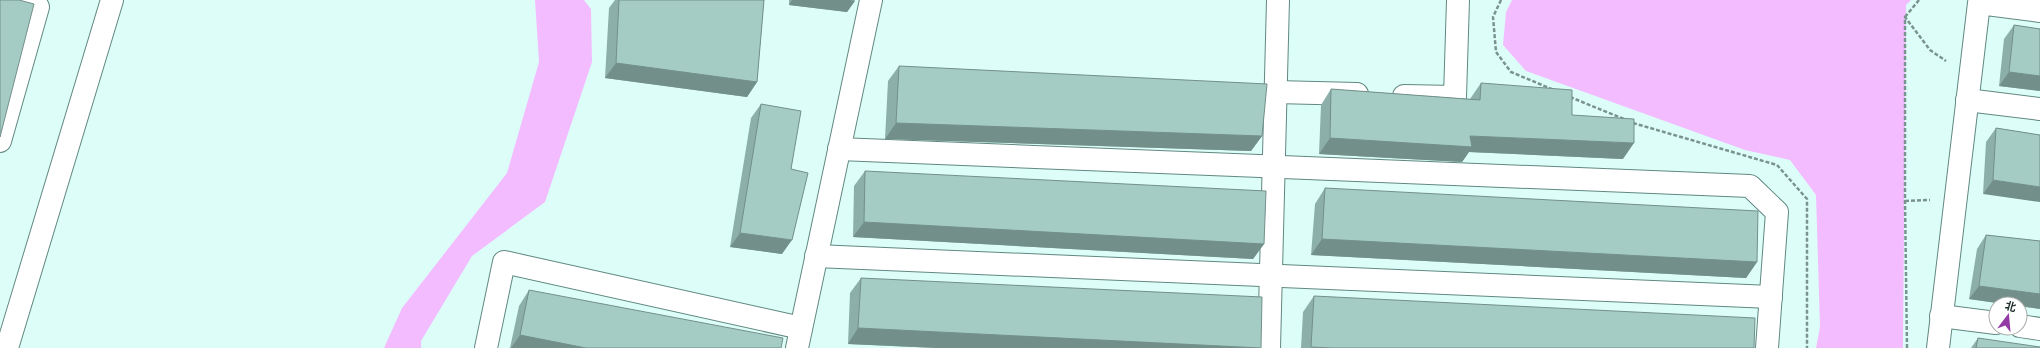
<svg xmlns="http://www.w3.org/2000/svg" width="2040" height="348" font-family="'DejaVu Sans','Noto Sans SC',sans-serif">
	<rect width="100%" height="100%" fill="#ddfef8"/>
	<g fill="#f3bcff">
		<path d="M535,0H584L591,9L592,62L545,202L472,256L421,341V348H384L402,308L507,173L539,62Z"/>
		<path d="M1512,0H1911L1906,5L1903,348H1816L1820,327L1816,195L1790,160L1745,150L1526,71L1503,45L1506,12Z"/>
	</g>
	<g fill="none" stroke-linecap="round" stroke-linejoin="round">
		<defs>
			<g id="minor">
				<path d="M1275,92L1357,94"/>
				<path d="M1404,96L1455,97L1458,0"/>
				<path d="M1967,100L2040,109"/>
				<path d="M0,141L38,7L9,0"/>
				<path d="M839,149L1750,186L1777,212L1767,348"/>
				<path d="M816,256L1771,297"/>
				<path d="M1941,316L1996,323"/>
				<path d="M2020,326L2040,329"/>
				<path d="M486,348L504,262L801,328"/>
				<path d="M797,348L871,0"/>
				<path d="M1269,348L1278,0"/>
				<path d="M1938,348L1979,3L2040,11"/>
			</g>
			<path id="tertiary" d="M7,348L112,0"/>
		</defs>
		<use href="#minor" stroke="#618881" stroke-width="24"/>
		<use href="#tertiary" stroke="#618881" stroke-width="24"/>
		<g stroke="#7b938e" stroke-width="2.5" stroke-dasharray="4 2" stroke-linecap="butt">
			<path d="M1501,0L1493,17L1496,52L1511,72L1554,90"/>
			<path d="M1905,17L1919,0"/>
			<path d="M1570,97L1624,119"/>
			<path d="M1633,123L1777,165L1807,199V348"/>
			<path d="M1905,201L1930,200"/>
			<path d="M1907,348L1905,201V17L1930,50L1946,61"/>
		</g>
		<use href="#minor" stroke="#fff" stroke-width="22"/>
		<use href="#tertiary" stroke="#fff" stroke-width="22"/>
	</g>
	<g fill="#8dafa9">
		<path d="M615,0H764L757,82L747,97L605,78L609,8Z"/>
		<path d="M789,0H855L847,12L789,5Z"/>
		<path d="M2014,25L2040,29V91L1999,86L2004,39Z"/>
		<path d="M899,66L1262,136L1251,151L885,139L888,81Z"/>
		<path d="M1481,83L1572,115L1623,159L1469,152L1462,162L1319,154L1321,105L1331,89L1470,99Z"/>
		<path d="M761,104L791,169L782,254L730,247L751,118Z"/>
		<path d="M1996,128L2040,135L1983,194L1986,142Z"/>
		<path d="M865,171L1264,244L1253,259L853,237L854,186Z"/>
		<path d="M1325,188L1757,262L1746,278L1311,255L1315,204Z"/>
		<path d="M1986,235L2040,241V309L1969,299L1977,249Z"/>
		<path d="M861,278L1261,348H937L848,344L850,293Z"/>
		<path d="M529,290L781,348H510L519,306Z"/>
		<path d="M1314,296L1754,348H1301L1303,312Z"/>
		<path d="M1978,338L2040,348H1971Z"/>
	</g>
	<g fill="#738f8a">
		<path d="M792,0H850L855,1L847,12L789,5Z"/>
		<path d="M616,63L757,82L747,97L605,78Z"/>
		<path d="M2009,72L2040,76V91L1999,86Z"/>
		<path d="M896,123L1262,136L1251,151L885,139Z"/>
		<path d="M1470,136L1634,143L1623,159L1469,152L1462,162L1319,154L1330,138Z"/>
		<path d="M1993,180L2040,187V202L1983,194Z"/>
		<path d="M864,222L1264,244L1253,259L853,237Z"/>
		<path d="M740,233L792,240L782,254L730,247Z"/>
		<path d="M1322,239L1757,262L1746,278L1311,255Z"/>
		<path d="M1979,286L2040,294V309L2020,306V304H2004L1969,299Z"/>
		<path d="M858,328L1261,348H937L848,344Z"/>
		<path d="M520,335L586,348H511Z"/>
	</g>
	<g fill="#a4ccc5" stroke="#738f8a">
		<path d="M0,0H19L34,4L0,137Z"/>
		<path d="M619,0H764L757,82L616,63Z"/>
		<path d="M2014,25L2040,29V76L2009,72Z"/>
		<path d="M899,66L1267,84L1262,136L896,123Z"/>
		<path d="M1481,83L1572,90V115L1634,119V143L1470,136L1472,147L1330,138L1331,89L1480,100Z"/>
		<path d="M761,104L801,111L791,169L808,173L792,240L740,233Z"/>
		<path d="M1996,128L2040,135V187L1993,180Z"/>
		<path d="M865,171L1266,191L1264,244L864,222Z"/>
		<path d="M1325,188L1758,211L1757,262L1322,239Z"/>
		<path d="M1986,235L2040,241V294L1979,286Z"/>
		<path d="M861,278L1262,297L1261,348L858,328Z"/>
		<path d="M529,290L783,338L781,348H586L520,335Z"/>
		<path d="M1314,296L1755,318L1754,348H1332L1311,347Z"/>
		<path d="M1978,338L2040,347V348H1976Z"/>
	</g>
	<g transform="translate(2008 316) rotate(16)"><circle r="19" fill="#ffffff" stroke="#a6acab"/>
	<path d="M0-3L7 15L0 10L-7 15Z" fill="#933aa6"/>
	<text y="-6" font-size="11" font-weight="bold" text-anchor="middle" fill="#20302d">北</text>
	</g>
</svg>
